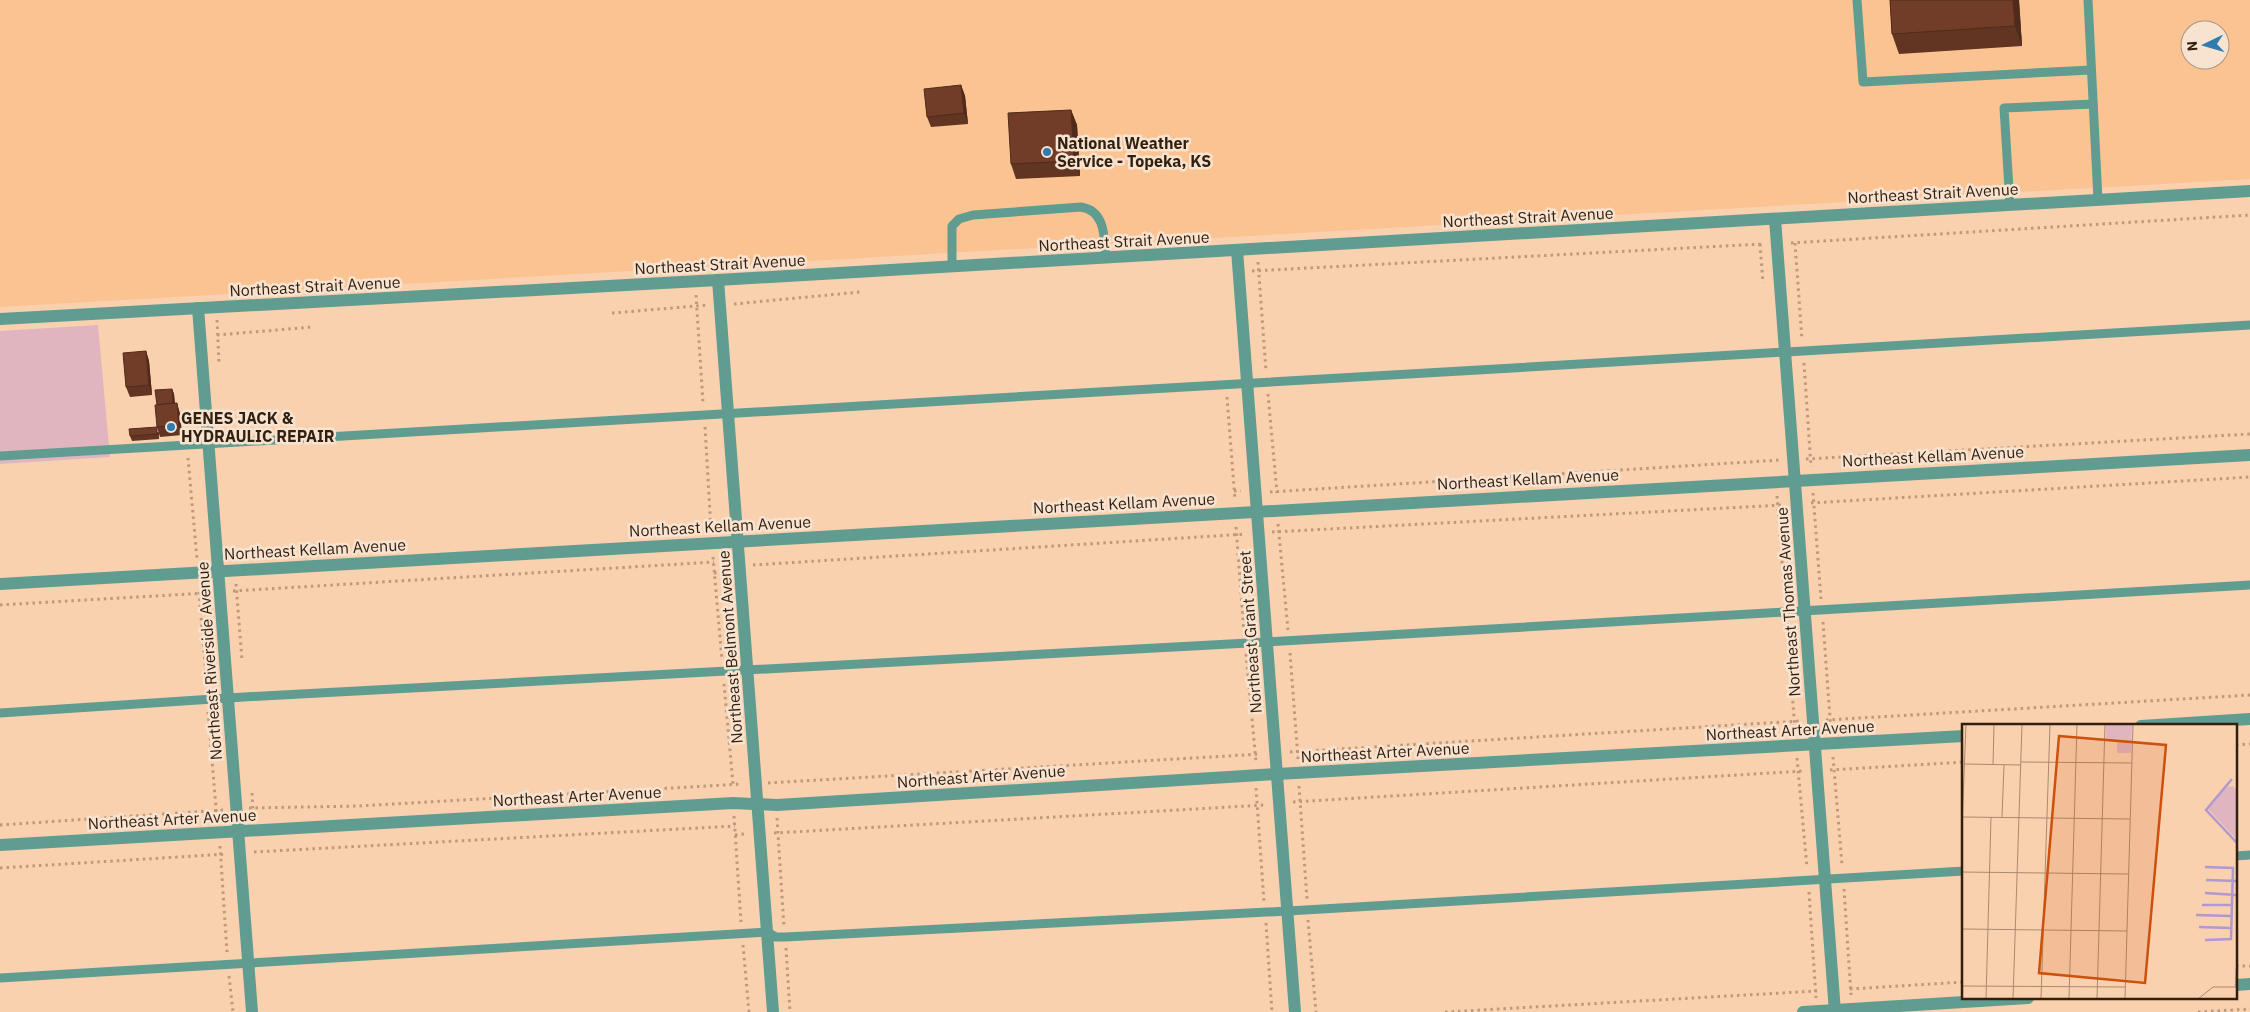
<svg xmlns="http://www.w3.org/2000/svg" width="2250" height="1012" font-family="'IBM Plex Sans',sans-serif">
	<rect width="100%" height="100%" fill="#fad1af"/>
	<path fill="#fcc392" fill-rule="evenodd" d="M0,0H2250V179L0,307ZM2190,30H2220V60H2190Z"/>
	<path fill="#e0b5c0" d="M98,325L110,457L0,464V331Z"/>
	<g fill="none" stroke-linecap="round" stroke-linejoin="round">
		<g stroke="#bc9a7d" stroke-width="3" stroke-dasharray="2.5 4" stroke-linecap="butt">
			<path d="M1791,243L2250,215"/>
			<path d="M1795,243L1802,340"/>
			<path d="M1760,244L1763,283"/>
			<path d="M1258,262L1266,371"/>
			<path d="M1252,271L1762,244"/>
			<path d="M696,295L703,403"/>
			<path d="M734,304L860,292"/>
			<path d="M612,313L708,305"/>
			<path d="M217,320L219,363"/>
			<path d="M217,335L312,327"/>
			<path d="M1804,363L1811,467"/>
			<path d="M1268,394L1277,493"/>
			<path d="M1227,397L1235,500"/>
			<path d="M705,427L711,530"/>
			<path d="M188,458L197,559"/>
			<path d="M1806,459L2250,434"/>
			<path d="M1234,491H1241"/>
			<path d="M1270,492L1780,460"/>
			<path d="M1813,493L1821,599"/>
			<path d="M1777,496L1785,599"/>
			<path d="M1811,503L2250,477"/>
			<path d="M1278,524L1288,630"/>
			<path d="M1236,527L1244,633"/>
			<path d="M1272,532L1783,505"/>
			<path d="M713,557L722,660"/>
			<path d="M753,565L1246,534"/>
			<path d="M714,573H726"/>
			<path d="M236,584L242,660"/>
			<path d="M233,591L714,562"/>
			<path d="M199,592L207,688"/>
			<path d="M0,605L207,593"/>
			<path d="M1823,622L1831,731"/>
			<path d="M1787,623L1795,731"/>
			<path d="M1290,653L1298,759"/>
			<path d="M1246,654L1256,762"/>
			<path d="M724,684L733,784"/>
			<path d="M208,712L217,820"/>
			<path d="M1826,720L2250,695"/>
			<path d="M2236,745L2250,744"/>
			<path d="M1290,752L1800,721"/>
			<path d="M1833,757L1842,865"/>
			<path d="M1797,758L1807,868"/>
			<path d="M1830,770L1964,762"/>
			<path d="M768,783L1261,754"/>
			<path d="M1299,786L1307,899"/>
			<path d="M1256,788L1264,902"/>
			<path d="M252,793L253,810"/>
			<path d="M1293,802L1803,771"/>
			<path d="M249,808L358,806L742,784"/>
			<path d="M734,816L741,922"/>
			<path d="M777,818L784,927"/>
			<path d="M0,825L223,810"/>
			<path d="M774,833L1265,805"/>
			<path d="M735,835L745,834"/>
			<path d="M220,846L227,952"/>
			<path d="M254,852L735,826"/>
			<path d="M0,868L227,854"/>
			<path d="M1844,889L1851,995"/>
			<path d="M1809,892L1816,998"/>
			<path d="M1308,920L1316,1012"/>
			<path d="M1266,923L1272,1012"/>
			<path d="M743,945L749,1012"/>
			<path d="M786,948L790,1012"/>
			<path d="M2236,966H2250"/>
			<path d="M229,976L233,1012"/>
			<path d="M1850,989L1964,982"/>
			<path d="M1445,1012L1817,991"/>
			<path d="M2198,1012L2250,1009"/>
		</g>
		<g stroke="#619c91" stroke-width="9">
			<path d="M1857,0L1863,82L2091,70"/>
			<path d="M2088,0L2098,200"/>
			<path d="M2010,205L2004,108L2093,104"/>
			<path d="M952,267V226L959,219L973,215L1081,207C1106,211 1104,238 1106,258"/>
			<path d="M0,456L2250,325"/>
			<path d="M0,713L244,697L1267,642L2250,585"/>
			<path d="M2236,856L2250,855"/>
			<path d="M0,978L767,932L776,937H785L1288,911L1964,871"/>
		</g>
		<g stroke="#619c91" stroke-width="12">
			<path d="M1775,219L1835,1012"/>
			<path d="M1237,250L1295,1012"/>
			<path d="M718,280L773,1012"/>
			<path d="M198,308L252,1012"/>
			<path d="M0,319L718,280L2250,191"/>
			<path d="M0,584L2250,455"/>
			<path d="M2141,726L2250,719"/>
			<path d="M0,845L733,803L777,805L1277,774L1964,736"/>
			<path d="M2236,985L2250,984"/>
			<path d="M1803,1012L2028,998"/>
		</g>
	</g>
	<g fill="#623422">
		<path d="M1890,0H2019L2022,46L1899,54L1892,34Z"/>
		<path d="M961,85L965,96L968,124L931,127L927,117Z"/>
		<path d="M1071,110L1077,125L1080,176L1016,179L1011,164Z"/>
		<path d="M146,351L149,361L152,395L130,397L126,387Z"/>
		<path d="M172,389L174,394L175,403H177L180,414L182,435L160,437L157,427V405Z"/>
		<path d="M159,432V439L132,441L130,436Z"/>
	</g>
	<g fill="#502b1c">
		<path d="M2013,0H2019L2022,46L2015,26Z"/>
		<path d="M961,85L965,96L968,124L964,113Z"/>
		<path d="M1071,110L1077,125L1080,176L1074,161Z"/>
		<path d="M146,351L149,361L152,395L149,385Z"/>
		<path d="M172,389L174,394L175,409L173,403Z"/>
		<path d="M177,403L180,414L182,435L179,425Z"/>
	</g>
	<g fill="#723d28" stroke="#502b1c">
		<path d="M1890,0H2013L2015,26L1892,34Z"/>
		<path d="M961,85L964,113L927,117L924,89Z"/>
		<path d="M1071,110L1074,161L1011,164L1008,113Z"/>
		<path d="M146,351L149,385L126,387L123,353Z"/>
		<path d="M172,389L173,403L157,405L155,390Z"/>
		<path d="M177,403L179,425L157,427L155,405Z"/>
		<path d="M157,427V434L130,436L129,429Z"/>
	</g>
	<g fill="#2f7caf" stroke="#f8e3d1" stroke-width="2">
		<circle cx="1047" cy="152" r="5"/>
		<circle cx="171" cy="427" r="5"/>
	</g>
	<g text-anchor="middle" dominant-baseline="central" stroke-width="5" stroke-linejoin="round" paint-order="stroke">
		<g font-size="16" font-weight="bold" fill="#321f0e" stroke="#f8e3d1" text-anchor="start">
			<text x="1057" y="143">National Weather<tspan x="1057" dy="18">Service - Topeka, KS</tspan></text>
			<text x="181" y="418">GENES JACK &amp;<tspan x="181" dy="18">HYDRAULIC REPAIR</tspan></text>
		</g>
		<g font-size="16" fill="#321f0e" stroke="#f8e3d1">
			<text transform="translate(1933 193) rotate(-3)">Northeast Strait Avenue</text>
			<text transform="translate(1528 217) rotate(-3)">Northeast Strait Avenue</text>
			<text transform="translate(1124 241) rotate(-3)">Northeast Strait Avenue</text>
			<text transform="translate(720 264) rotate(-3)">Northeast Strait Avenue</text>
			<text transform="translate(315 286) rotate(-3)">Northeast Strait Avenue</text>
			<text transform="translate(1933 456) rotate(-3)">Northeast Kellam Avenue</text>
			<text transform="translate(1528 479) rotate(-3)">Northeast Kellam Avenue</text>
			<text transform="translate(1124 503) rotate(-3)">Northeast Kellam Avenue</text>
			<text transform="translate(720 526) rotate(-3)">Northeast Kellam Avenue</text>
			<text transform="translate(315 549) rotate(-3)">Northeast Kellam Avenue</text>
			<text transform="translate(1788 602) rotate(-94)">Northeast Thomas Avenue</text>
			<text transform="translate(1250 632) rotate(-94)">Northeast Grant Street</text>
			<text transform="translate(730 647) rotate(-94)">Northeast Belmont Avenue</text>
			<text transform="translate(209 661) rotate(-94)">Northeast Riverside Avenue</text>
			<text transform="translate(1790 730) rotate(-3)">Northeast Arter Avenue</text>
			<text transform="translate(1385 752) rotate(-3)">Northeast Arter Avenue</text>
			<text transform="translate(981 776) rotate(-4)">Northeast Arter Avenue</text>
			<text transform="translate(577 796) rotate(-3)">Northeast Arter Avenue</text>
			<text transform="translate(172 819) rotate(-3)">Northeast Arter Avenue</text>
		</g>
	</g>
	<g transform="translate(1962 724)">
		<rect width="275" height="275" fill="#fad1af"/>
		<path d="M144,0H170L169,29H155V16H144ZM271,62L275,66V116L246,85L265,63Z" fill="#e0b5c0"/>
		<path fill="none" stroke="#ae99d0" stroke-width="2.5" d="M270,55L244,86L275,119M244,156L275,157M243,169L275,171M240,181H270M234,191L269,192M237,203L269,204M243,216L269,215L271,144L243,143M274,263L275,244"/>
		<path fill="none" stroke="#aa8a6f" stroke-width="1" d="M59,38L170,39M3,40L59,41M31,41L32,0M0,93L168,95M40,93L42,41M0,102L4,0M0,148L166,150M0,205L165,207M0,262L163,263M24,275L29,93M51,275L60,0M79,275L88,0M107,275L115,0M135,275L143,0M163,275L171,0M236,275L251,263H275"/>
		<path fill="#cd500c" fill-opacity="0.15" stroke="#cd500c" stroke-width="2.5" d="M97,12L204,21L183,259L77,249Z"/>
		<rect width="275" height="275" fill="none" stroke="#321f0e" stroke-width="2.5"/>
	</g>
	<g transform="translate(2205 45) rotate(265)"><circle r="24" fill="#f8e3d1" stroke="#a99583"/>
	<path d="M0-4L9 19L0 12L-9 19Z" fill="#2f7caf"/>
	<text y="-8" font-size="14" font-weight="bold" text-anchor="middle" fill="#321f0e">N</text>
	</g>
</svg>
